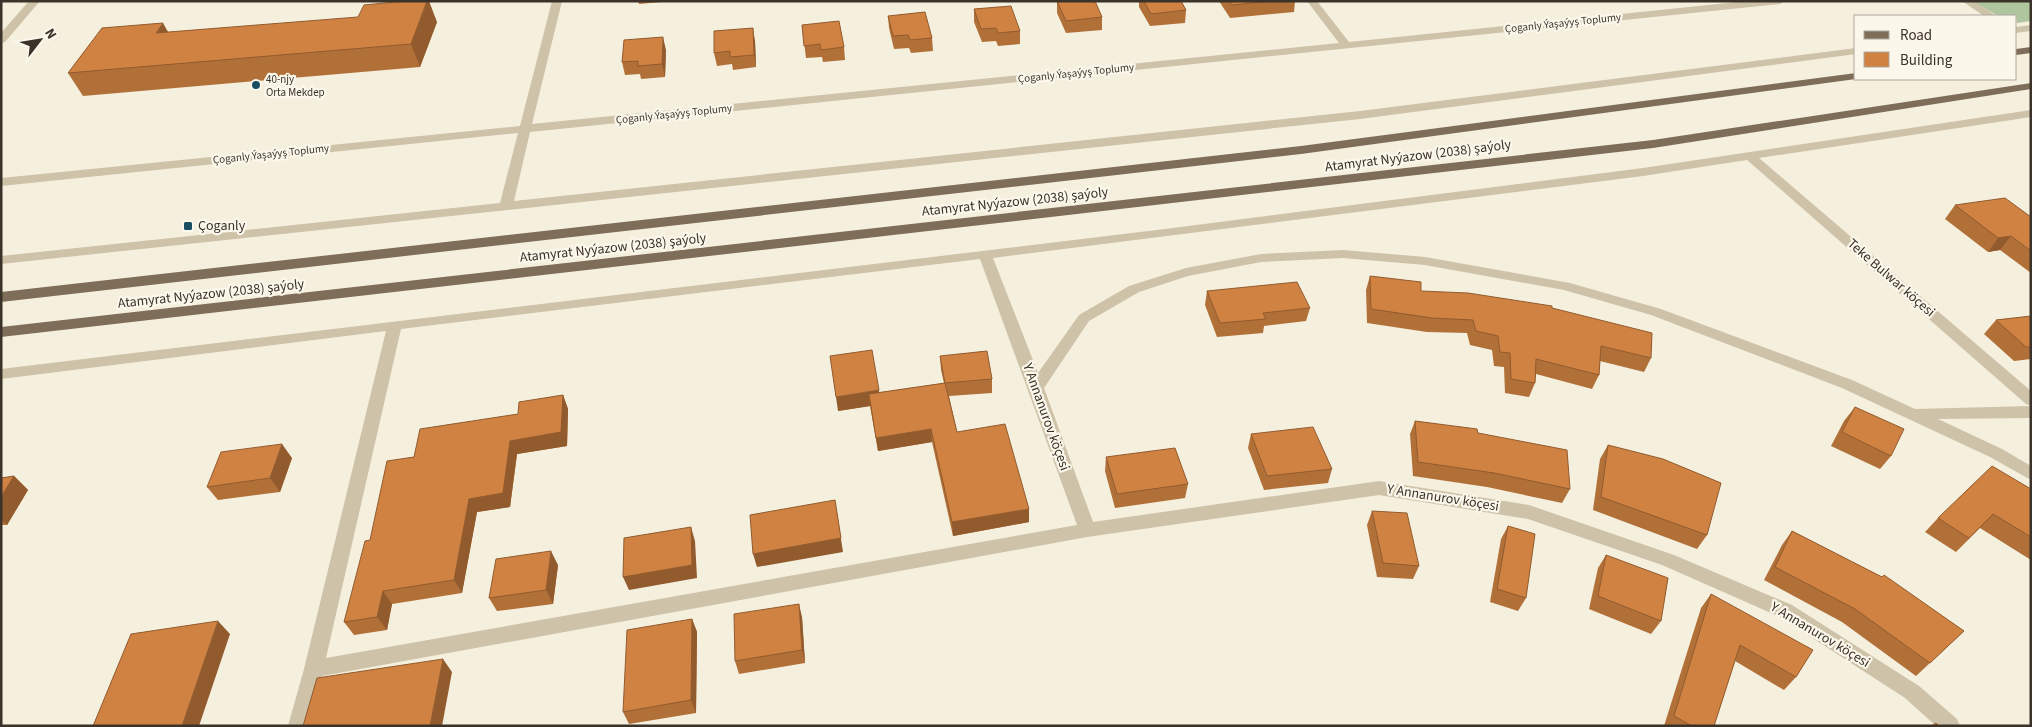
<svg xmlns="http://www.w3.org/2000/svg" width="2032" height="727" font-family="'Source Sans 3',sans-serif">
	<rect width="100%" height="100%" fill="#f5efde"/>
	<path fill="#afc59d" d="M1972,1H2031V21L2017,23L2016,16H1998Z"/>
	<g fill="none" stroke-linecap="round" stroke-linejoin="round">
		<g fill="#cec2a9" fill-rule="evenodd">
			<path d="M29,1H40L5,42L1,43V33Z"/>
			<path d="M552,1H562L532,124L1339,43L1307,1H1317L1349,42L1747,1H1785L1780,4L530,132L514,201L1360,111L1856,48V54L1360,119L1,264V256L500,203L518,133L1,186V178L520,126Z"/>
			<path d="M1962,1H1974L1996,16H1984Z"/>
			<path d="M2031,25V31L2016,33V27Z"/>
			<path d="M2031,110V117L1759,158L2031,391V406L2026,404L1747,160L1643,176L993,258L1038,373L1079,315L1129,286L1186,268L1261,254L1343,250L1425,257L1570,283L1661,309L1852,380L1915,409L2031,406V418L1938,419L2002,449L2031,466V480L1990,457L1842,388L1651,315L1564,290L1425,265L1343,258L1261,262L1188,276L1139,292L1089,321L1044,388L1093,522L1379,481L1529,505L1674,555L1792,605L1919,686L1957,719L1960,726H1936L1905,698L1780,617L1662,565L1528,519L1379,495L1087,537L322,676L308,726H288L304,669L386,331L1,379V369L1165,229L1643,168ZM980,259L1077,525L326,658L401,329Z"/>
		</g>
		<g fill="#7e6d59" fill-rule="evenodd">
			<path d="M2031,47V53L2016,55V49Z"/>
			<path d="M1856,73V79H1858H1856L1301,154L1,302V292L1301,146Z"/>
			<path d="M2031,83V89L1653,148L1,337V327L1653,140Z"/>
		</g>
	</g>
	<g fill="#b27039">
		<path d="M638,1H661V2L639,4Z"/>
		<path d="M1057,1L1102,17V30L1066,33L1057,13Z"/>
		<path d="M1139,1H1181L1186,10L1185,23L1150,26L1139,7Z"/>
		<path d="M1219,1H1295L1294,12L1230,18Z"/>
		<path d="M974,9L1020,31V44L998,46L996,41L982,42L974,22Z"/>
		<path d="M888,16L932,38L933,51L911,53L909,48L894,49L889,28Z"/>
		<path d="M437,22L420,67L83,96L68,73L168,32Z"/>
		<path d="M802,25L844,47L845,60L823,62L822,57L806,58Z"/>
		<path d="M755,41L756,67L733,70L732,64L717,66L714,53Z"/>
		<path d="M666,50L665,77L641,79L640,74L625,75L622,62Z"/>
		<path d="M1955,205L2031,217V273L2000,250L1988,252L1945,219Z"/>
		<path d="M1370,276L1421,291L1552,308L1651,358L1644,372L1600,361L1599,375L1592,389L1536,374L1535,383L1529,397L1505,393L1504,367L1494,366L1492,350L1470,345L1467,333L1427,332L1367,323L1366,290Z"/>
		<path d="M1207,291L1310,308L1306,321L1264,326L1263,333L1217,337L1205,305Z"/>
		<path d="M2031,316V359L2014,361L1984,334L1996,320Z"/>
		<path d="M940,356L992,379V393L949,396L957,432L1029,522L953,536L932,442L878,451L870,406L838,411L879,393L944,383L941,370Z"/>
		<path d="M563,395L568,409L567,446L517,454L510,507L477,512L462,593L392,604L387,630L354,635L344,622L370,540L414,457L518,414Z"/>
		<path d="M1855,407L1891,456L1880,469L1831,446L1844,421Z"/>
		<path d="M1415,421L1478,433L1570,489L1562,503L1487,487L1413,476L1410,434Z"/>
		<path d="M1251,434L1332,469L1328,483L1264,490L1248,448Z"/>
		<path d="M1608,445L1707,535L1697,549L1593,510L1600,459Z"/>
		<path d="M1106,457L1188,484L1185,498L1115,508L1105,471Z"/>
		<path d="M292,458L280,492L218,500L207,487Z"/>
		<path d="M14,476L28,490L7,525H1V478Z"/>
		<path d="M2031,489V560L1980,528L1956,552L1925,532L1938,518Z"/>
		<path d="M1372,511L1419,566L1413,579L1377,577L1367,525Z"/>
		<path d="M1508,526L1526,598L1518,611L1490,602L1501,539Z"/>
		<path d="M1792,531L1882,577L1964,631L1916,676L1842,622L1764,580L1782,545Z"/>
		<path d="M1606,555L1661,621L1651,634L1589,609L1598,568Z"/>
		<path d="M558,565L553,604L497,611L489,598Z"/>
		<path d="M1711,594L1796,677L1784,690L1735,661L1714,726H1664L1701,608Z"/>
		<path d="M802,617L805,663L739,674L735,661Z"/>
		<path d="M692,619L697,632L696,713L629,724L623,712Z"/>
	</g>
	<g fill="#915b2e">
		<path d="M427,1H429L437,22L420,67L411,44Z"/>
		<path d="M163,23L176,46L156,33Z"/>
		<path d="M753,28L755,41L756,67L754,55Z"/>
		<path d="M663,37L666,50L665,77L662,64Z"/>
		<path d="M2011,236L2000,250L1988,252L1998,238Z"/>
		<path d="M879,390L880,404L869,394L870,406L838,411L836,397Z"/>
		<path d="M563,395L568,409L567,446L517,454L510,507L477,512L462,593L454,580L469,499L510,441Z"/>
		<path d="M931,429L932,442L878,451L876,438Z"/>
		<path d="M282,444L292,458L280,492L270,478Z"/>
		<path d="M14,476L28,490L7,525L1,519V497Z"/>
		<path d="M835,500L843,552L757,567L753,554Z"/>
		<path d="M1029,509V522L953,536L952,522Z"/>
		<path d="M691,527L695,541L697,578L629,590L623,577Z"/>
		<path d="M551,551L558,565L553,604L546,590Z"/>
		<path d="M383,591L392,604L387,630L377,617Z"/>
		<path d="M799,604L802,617L805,663L802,650Z"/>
		<path d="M692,619L697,632L696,713L691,700Z"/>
		<path d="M218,621L230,634L199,726H182Z"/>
		<path d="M443,659L452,672L442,726H430Z"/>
	</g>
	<g fill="#cf8242" stroke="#915b2e">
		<path d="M406,1H427L411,44L68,73L102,28L163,23L156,33L358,17L364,5Z"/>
		<path d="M1057,1H1095L1102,17L1066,21Z"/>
		<path d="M1144,1H1181L1186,10L1151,14Z"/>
		<path d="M1229,1H1273L1232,5Z"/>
		<path d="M1011,6L1020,31L998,33L996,28L981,29L974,9Z"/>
		<path d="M925,12L932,38L910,40L908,35L893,36L888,16Z"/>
		<path d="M839,21L844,47L821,50L820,44L804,46L802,25Z"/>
		<path d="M753,28L754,55L730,57V51L714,53V31Z"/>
		<path d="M663,37L662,64L638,66V61L622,62L624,40Z"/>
		<path d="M2005,198L2031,217V251L2011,236L1998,238L1955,205Z"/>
		<path d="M1370,276L1421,282V291L1468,293L1552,306V308L1652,333L1651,358L1601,346L1599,375L1536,359L1535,383L1511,379L1510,353L1500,352L1498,336L1476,331L1473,320L1432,318L1371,309Z"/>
		<path d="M1297,282L1310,308L1263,313L1266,319L1220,323L1207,291Z"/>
		<path d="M2031,316V347H2026L1996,320Z"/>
		<path d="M872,350L879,390L836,397L830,356Z"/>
		<path d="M987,351L992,379L945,383L940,356Z"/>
		<path d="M945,383L957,432L1005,424L1029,509L952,522L931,429L876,438L869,394Z"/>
		<path d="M563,395L561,432L510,441L503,493L469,499L454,580L383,591L377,617L344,622L365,541L370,540L387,461L414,457L420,429L518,414L519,402Z"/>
		<path d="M1855,407L1904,429L1891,456L1842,432Z"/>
		<path d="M1415,421L1477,429L1478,433L1567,450L1570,489L1494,473L1418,462Z"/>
		<path d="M1313,427L1332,469L1267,476L1251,434Z"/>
		<path d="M282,444L270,478L207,487L221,452Z"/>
		<path d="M1608,445L1663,459L1721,483L1707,535L1601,497Z"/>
		<path d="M1175,448L1188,484L1117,494L1106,457Z"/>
		<path d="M1992,466L2031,489V537L1993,514L1969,538L1938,518Z"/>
		<path d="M14,476L1,497V478Z"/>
		<path d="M835,500L841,538L753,554L750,515Z"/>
		<path d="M1372,511L1407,513L1419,566L1383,563Z"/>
		<path d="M1508,526L1535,534L1526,598L1497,589Z"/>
		<path d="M691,527L692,565L623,577L624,538Z"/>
		<path d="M1792,531L1882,577L1884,575L1964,631L1930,663L1855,609L1775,567Z"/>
		<path d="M551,551L546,590L489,598L496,559Z"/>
		<path d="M1606,555L1668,578L1661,621L1598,596Z"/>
		<path d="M1711,594L1813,650L1796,677L1740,645L1714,726H1692L1674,716Z"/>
		<path d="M799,604L802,650L735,661L734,614Z"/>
		<path d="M692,619L691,700L623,712L627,630Z"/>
		<path d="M218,621L182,726H93L131,634Z"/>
		<path d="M443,659L430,726H303L317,678Z"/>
		<path d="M1936,723L1939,726H1932Z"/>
	</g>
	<g fill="#1b4d60" stroke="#fbf7eb" stroke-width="2">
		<circle cx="256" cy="85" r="5"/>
		<rect x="183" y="221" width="10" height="10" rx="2.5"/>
	</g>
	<g text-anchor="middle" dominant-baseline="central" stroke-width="4.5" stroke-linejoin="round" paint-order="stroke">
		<g font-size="11" fill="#3b3229" stroke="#fbf7eb">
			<text transform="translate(1563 23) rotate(-6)">Çoganly Ýaşaýyş Toplumy</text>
			<text transform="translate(1076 73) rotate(-6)">Çoganly Ýaşaýyş Toplumy</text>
			<text transform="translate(674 114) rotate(-6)">Çoganly Ýaşaýyş Toplumy</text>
			<text transform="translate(271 154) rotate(-6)">Çoganly Ýaşaýyş Toplumy</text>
		</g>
		<g font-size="11" fill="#3b3229" stroke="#fbf7eb" text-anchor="start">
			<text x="266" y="79">40-njy<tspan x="266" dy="13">Orta Mekdep</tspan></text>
		</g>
		<g font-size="14" fill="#3b3229" stroke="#fbf7eb">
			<text transform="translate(1418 156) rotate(-7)">Atamyrat Nyýazow (2038) şaýoly</text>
			<text transform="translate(1015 202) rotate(-6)">Atamyrat Nyýazow (2038) şaýoly</text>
			<text transform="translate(613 248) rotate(-6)">Atamyrat Nyýazow (2038) şaýoly</text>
			<text transform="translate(1891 278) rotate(41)">Teke Bulwar köçesi</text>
			<text transform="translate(211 294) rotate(-6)">Atamyrat Nyýazow (2038) şaýoly</text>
			<text transform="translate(1046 417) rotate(70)">Y Annanurov köçesi</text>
			<text transform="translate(1443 498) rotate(9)">Y Annanurov köçesi</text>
			<text transform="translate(1820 635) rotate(31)">Y Annanurov köçesi</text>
		</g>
		<g font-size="14" fill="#3b3229" stroke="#fbf7eb" text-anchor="start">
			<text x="198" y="226">Çoganly</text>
		</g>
	</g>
	<rect width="2032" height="727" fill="none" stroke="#3b3229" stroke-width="5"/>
	<rect x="1854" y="15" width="162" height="65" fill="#fbf7eb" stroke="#aea89d"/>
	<rect x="1864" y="31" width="25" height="8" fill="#7e6d59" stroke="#aea89d"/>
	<text x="1900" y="40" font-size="15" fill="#3b3229">Road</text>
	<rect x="1864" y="52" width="25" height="15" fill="#cf8242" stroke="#aea89d"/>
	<text x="1900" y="65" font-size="15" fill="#3b3229">Building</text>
	<g transform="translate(40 40) rotate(59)" stroke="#fbf7eb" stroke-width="4" paint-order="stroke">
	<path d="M0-4L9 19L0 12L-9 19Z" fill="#3b3229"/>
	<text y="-8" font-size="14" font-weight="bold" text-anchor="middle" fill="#3b3229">N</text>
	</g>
</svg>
